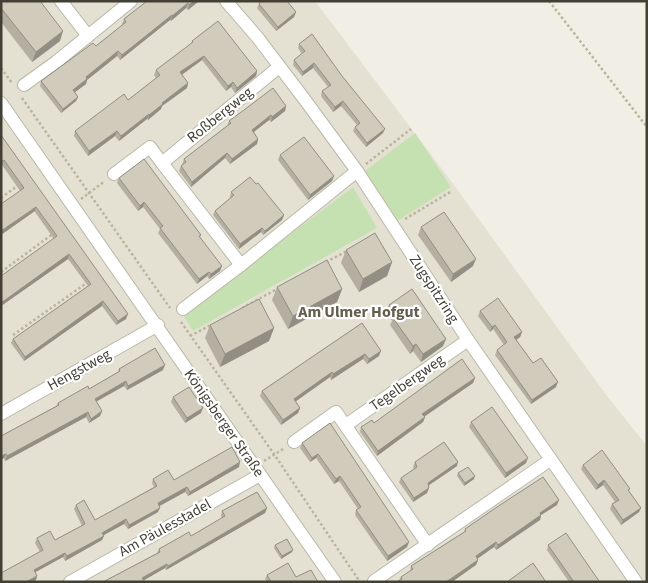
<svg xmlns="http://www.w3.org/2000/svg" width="648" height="583" font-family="'Source Sans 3',sans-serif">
	<rect width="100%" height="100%" fill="#f1eee5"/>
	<path fill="#e4e1d3" d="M1,1H315L454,185L607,396L647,446V582H1Z"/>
	<g fill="#c6e1b1">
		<path d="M415,133L451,187L397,221L365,171Z"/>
		<path d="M353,187L377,228L193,331L183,315Z"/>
	</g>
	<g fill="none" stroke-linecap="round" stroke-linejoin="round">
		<defs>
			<g id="minor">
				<path d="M61,1L88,36"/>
				<path d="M226,1L258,38L305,100L357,171L468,340L636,582"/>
				<path d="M279,67L162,163L241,265L357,171"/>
				<path d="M24,85L56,62L131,1"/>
				<path d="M1,103L335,582"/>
				<path d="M114,174L150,147L162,163"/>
				<path d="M183,309L241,265"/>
				<path d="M1,414L158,325"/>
				<path d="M346,425L468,340"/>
				<path d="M294,442L336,412L428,545"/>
				<path d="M374,581L550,460"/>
				<path d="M70,582L260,475"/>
			</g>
		</defs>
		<use href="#minor" stroke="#bbb7a8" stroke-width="14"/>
		<g stroke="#bbb49b" stroke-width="2.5" stroke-dasharray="2.5 2.5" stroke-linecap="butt">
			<path d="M549,1L647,127"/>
			<path d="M1,68L12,83"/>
			<path d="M22,98L170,308"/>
			<path d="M366,164L411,129"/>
			<path d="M1,198L20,184"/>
			<path d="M81,199L105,181"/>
			<path d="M405,219L452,191"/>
			<path d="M326,262L347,251"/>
			<path d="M1,272L54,233"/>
			<path d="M242,308L279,288"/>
			<path d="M181,322L274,454L360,582"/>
			<path d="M13,335L88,282"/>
			<path d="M190,336L211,325"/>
			<path d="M264,461L283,449"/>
		</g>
		<use href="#minor" stroke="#fff" stroke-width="12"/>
	</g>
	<g fill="#b4afa1">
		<path d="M1,1L60,41L32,62L1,22Z"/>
		<path d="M147,1H199L188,10L186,8L171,21L170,20L120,60L117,56L87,80L86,84L75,92L78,97L76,101L61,113L40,86L41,81L96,46L122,25V24L124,19Z"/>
		<path d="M259,1H287L296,12L294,17L276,31L257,8L260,2Z"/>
		<path d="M192,41L257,71L256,76L235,93L231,87L226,91L202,60L182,75L188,83L187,88L162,106L161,109L148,120L147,119L119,141L115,136L88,156L74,136L75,131L128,100L156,78L154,75L156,70L191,44Z"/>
		<path d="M299,44L383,133L366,147L353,131L355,127L357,125L341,106L333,112L321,96L322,91L328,87L313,68L302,76L293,65L294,60L302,54L298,48Z"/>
		<path d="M286,106L285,111L271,122L269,120L254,132L258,139L257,144L230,164L225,158L191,187L179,171L181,166L182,165L184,159L227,126L229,121Z"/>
		<path d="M1,135L126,319L116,325L102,306L24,361L11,343L13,339L88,286L68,259L1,306V276L54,239L2,165H1Z"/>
		<path d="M280,155L334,176L332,181L308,200L278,160Z"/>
		<path d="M119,178L201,235L200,237L220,271L209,279L207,276L197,284L158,233L160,229L143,207L138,211L117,183Z"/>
		<path d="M231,192L284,215L282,220L263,235L261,232L239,249L213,215L215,211L230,198V197Z"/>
		<path d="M421,227L473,266L451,282L418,235Z"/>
		<path d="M346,250L392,262L387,276L359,292L341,263Z"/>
		<path d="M277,287L342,289L337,302L288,329L272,300Z"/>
		<path d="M389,305L443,346L421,362L413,351L410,354L390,325L392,321L386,312Z"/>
		<path d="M480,311L522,332L520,337L516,340L533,363L556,387L531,404L495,355L497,350L504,345L493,329L490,332L478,316Z"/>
		<path d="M362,323L379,356L367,364L363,359L331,380L330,377L296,401L300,408L298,413L281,425L260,396L262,391Z"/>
		<path d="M210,325L274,328L269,341L220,367L205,338Z"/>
		<path d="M119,369L163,370L127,390L124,386L96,402L102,411L100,416L89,423L86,417L5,461L4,458L1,436L56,406L58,403L89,389L118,372Z"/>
		<path d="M475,378L473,383L424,416L425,417L423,422L377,456L360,432L361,427L374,423Z"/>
		<path d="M173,397L201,413L185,423L171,402Z"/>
		<path d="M471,422L526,463L505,478L469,427Z"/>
		<path d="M330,423L407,547L387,561L355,515L356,510L358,509L339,481L334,484L316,458L310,462L300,448L302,443Z"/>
		<path d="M415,462L457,466L428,486L427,493L413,502L399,482L401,478L414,469L413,467Z"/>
		<path d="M583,465L629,492L641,508L639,512L621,525L610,509L612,504L615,502L603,485L596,490L581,469Z"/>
		<path d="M239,467L188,496L185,492L159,506L158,512L128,529L124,524L104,535L102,540L65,561L63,557L35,572L37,576L36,580L32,582H1L40,552L35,543L37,538L55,540L82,526L74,509L76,505L95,520L154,487L152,483L153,479L174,480Z"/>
		<path d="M458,473L474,479L464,486L457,476Z"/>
		<path d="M557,505L541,515L540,520L496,550L494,547L477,559L478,560L476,565L399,580L401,577L410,571L411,566L464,532L465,529Z"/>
		<path d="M267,508L265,513L166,570L165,568L144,580L103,582L157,553L159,549L191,536L222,518L221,516L222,511Z"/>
		<path d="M275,545L292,552L281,559L274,548Z"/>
		<path d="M548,545L599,581V582H569L547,550Z"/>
		<path d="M267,575L296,577L318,582H267L265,579Z"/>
	</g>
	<g fill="#928e83">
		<path d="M194,1H199L188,10L189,5Z"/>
		<path d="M188,3L186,8L171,21L172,16Z"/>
		<path d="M296,12L294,17L276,31L278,27Z"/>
		<path d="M172,15L170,20L120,60L122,55Z"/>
		<path d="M63,31L60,41L32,62L36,52Z"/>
		<path d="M118,51L117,56L87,80L86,84L71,95L73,90L86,77Z"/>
		<path d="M204,56L202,60L178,77L180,72Z"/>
		<path d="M314,63L313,68L302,76L303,72Z"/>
		<path d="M257,71L256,76L235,93L237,88Z"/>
		<path d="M233,82L231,87L226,91L228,86Z"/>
		<path d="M188,83L187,88L162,106L161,109L148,120L149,115L162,103Z"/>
		<path d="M78,97L76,101L61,113L63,109Z"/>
		<path d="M343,101L341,106L333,112L335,107Z"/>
		<path d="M286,106L285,111L271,122L272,117Z"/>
		<path d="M149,114L147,119L119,141L121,136Z"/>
		<path d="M271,115L269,120L250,135L252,130Z"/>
		<path d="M385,129L383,133L366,147L367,143Z"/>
		<path d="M117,131L115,136L88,156L89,151Z"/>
		<path d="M258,139L257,144L230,164L232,159Z"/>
		<path d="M227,153L225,158L191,187L192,182Z"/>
		<path d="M334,176L332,181L308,200L310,195Z"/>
		<path d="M144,202L143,207L138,211L140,206Z"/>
		<path d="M36,207L35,211L1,235V231Z"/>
		<path d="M284,215L282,220L263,235L265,231Z"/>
		<path d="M262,228L261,232L239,249L240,244Z"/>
		<path d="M69,254L68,259L1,306V303Z"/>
		<path d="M476,259L473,266L451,282L453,274Z"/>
		<path d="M392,262L387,276L359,292L363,279Z"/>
		<path d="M222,266L220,271L209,279L211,274Z"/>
		<path d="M209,272L207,276L197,284L199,279Z"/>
		<path d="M342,289L337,302L288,329L293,316Z"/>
		<path d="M103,301L102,306L24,361L25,357Z"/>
		<path d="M128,314L126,319L116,325L118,321Z"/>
		<path d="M495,325L493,329L490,332L492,327Z"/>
		<path d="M274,328L269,341L220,367L225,354Z"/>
		<path d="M522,332L520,337L513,342L514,337Z"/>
		<path d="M446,339L443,346L421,362L423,354Z"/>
		<path d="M416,344L413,351L410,354L413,346Z"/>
		<path d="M381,351L379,356L367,364L369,359Z"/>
		<path d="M365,354L363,359L331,380L333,374Z"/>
		<path d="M165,365L163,370L127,390L128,386Z"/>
		<path d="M332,372L330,377L292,404L294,399Z"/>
		<path d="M475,378L473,383L421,419L422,414Z"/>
		<path d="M126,381L124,386L93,403L95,399Z"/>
		<path d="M558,382L556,387L531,404L532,400Z"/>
		<path d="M203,408L201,413L185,423L187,418Z"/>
		<path d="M300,408L298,413L281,425L283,420Z"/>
		<path d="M102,411L100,416L89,423L91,419Z"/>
		<path d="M88,412L86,417L5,461L7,456Z"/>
		<path d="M425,417L423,422L377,456L378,451Z"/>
		<path d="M6,454L4,458L1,460V456Z"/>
		<path d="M318,454L316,458L310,462L312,458Z"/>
		<path d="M528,458L526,463L505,478L506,473Z"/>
		<path d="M240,462L239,467L188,496L190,492Z"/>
		<path d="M458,462L457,466L426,487L428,483Z"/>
		<path d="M340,476L339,481L334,484L336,479Z"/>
		<path d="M475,476L474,479L464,486L465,483Z"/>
		<path d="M604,480L603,485L596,490L598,485Z"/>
		<path d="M187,487L185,492L156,508L158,503Z"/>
		<path d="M429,488L427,493L413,502L414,498Z"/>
		<path d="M559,500L557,505L541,515L540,520L496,550L498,545L540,513Z"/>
		<path d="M160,508L158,512L128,529L129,525Z"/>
		<path d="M267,508L265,513L166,570L168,566Z"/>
		<path d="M641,508L639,512L621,525L623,520Z"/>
		<path d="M126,519L124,524L100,537L102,533Z"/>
		<path d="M104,536L102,540L65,561L67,556Z"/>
		<path d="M409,542L407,547L387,561L388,556Z"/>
		<path d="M496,542L494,547L474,561L476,556Z"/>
		<path d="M293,550L292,552L281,559L282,556Z"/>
		<path d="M65,553L63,557L32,574L34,570Z"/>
		<path d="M478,560L476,565L452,582H446Z"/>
		<path d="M167,564L165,568L141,582L142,578Z"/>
		<path d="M37,576L36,580L32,582H26Z"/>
	</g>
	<g fill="#d1cbbb" stroke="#928e83">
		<path d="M1,1H40L63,31L36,52L1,8Z"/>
		<path d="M147,1H194L189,5L188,3L172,16V15L122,55L118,51L86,77L87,79L73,90L78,97L63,109L41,81L93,43L96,46L126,22L124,19Z"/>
		<path d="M261,1H287L296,12L278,27L259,4Z"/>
		<path d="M218,21L257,71L237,88L233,82L228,86L204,56L180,72L188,83L162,103L163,104L149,115V114L121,136L117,131L89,151L75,131L124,94L128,100L160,75L156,70L193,42L192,41Z"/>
		<path d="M312,34L342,76L385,129L367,143L355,127L360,123L343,101L335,107L322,91L331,85L314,63L303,72L294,60L305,51L299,44Z"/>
		<path d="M273,88L286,106L272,117L271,115L252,130L258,139L232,159L227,153L192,182L181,166L186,162L184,159L231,123L229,121L244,110Z"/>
		<path d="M1,135L128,314L118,321L103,301L25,357L13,339L91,284L69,254L1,303V276L57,236L36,207L1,231V204L24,188L4,160L1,162Z"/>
		<path d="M304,137L334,176L310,195L280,155Z"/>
		<path d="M144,159L201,235L199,236L222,266L211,274L209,272L199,279L160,228L163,226L144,202L140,206L119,178Z"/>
		<path d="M250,177L256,184L258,183L284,215L265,231L262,228L240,244L215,211L234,195L231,192Z"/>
		<path d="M444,212L476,259L453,274L421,227Z"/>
		<path d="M375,233L392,262L363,279L346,250Z"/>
		<path d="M327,260L342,289L293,316L277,287Z"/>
		<path d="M412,289L446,339L423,354L416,344L413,346L393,318L396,316L389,305Z"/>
		<path d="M498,298L522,332L514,337L533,363L541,358L558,382L532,400L497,350L507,342L495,325L492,327L480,311Z"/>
		<path d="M259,299L274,328L225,354L210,325Z"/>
		<path d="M362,323L381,351L369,359L365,354L333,374L332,372L294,399L300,408L283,420L262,391Z"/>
		<path d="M155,348L165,365L128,386L126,381L95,399L102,411L91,419L88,412L7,456L6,454L1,456V436L59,405L58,403L88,386L89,389L120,371L119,369Z"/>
		<path d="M462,359L475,378L422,414L425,417L378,451L361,427L372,420L374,423Z"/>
		<path d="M189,387L203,408L187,418L173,397Z"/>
		<path d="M492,407L528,458L506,473L471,422Z"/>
		<path d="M330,423L409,542L388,556L356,510L361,507L340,476L336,479L318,454L312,458L302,443Z"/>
		<path d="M444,442L458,462L428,483L429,488L414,498L401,478L417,467L415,462Z"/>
		<path d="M232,447L240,462L190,492L187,487L158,503L160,508L129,525L126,519L102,533L104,536L67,556L65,553L34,570L37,576L26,582H1V573L43,550L37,538L50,531L55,540L85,524L76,505L84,500L95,520L157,486L153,479L168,470L174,480Z"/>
		<path d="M602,450L630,489L628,490L641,508L623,520L612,504L619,500L604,480L598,485L583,465Z"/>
		<path d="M468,467L475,476L465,483L458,473Z"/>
		<path d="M543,477L559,500L540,513L541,515L498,545L496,542L476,556L478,560L446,582H397L402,579L401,577L413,569L411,566L466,531L465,529L497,507Z"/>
		<path d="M257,492L267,508L168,566L167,564L142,578L145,582H103L160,552L159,549L189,532L191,536L225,516L222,511Z"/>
		<path d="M566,533L599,581L598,582H574L548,545Z"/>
		<path d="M287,539L293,550L282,556L275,545Z"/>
		<path d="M288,563L296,577L311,570L318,582H271L267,575Z"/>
		<path d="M533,563L546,582H507Z"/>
	</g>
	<g text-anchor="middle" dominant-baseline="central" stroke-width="4.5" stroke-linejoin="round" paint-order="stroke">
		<g font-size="15" fill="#423f35" stroke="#fff">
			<text transform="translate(220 115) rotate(-39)">Roßbergweg</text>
			<text transform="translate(434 289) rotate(57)">Zugspitzring</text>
			<text transform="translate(79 370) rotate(-29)">Hengstweg</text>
			<text transform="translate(407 383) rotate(-35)">Tegelbergweg</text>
			<text transform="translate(224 423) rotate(55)">Königsberger Straße</text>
			<text transform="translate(165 528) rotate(-29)">Am Päulesstadel</text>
		</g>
		<g font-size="16" font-weight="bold" fill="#645e4d" stroke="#fff">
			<text x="359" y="312">Am Ulmer Hofgut</text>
		</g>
	</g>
	<rect width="648" height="583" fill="none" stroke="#423f35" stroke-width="5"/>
</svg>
